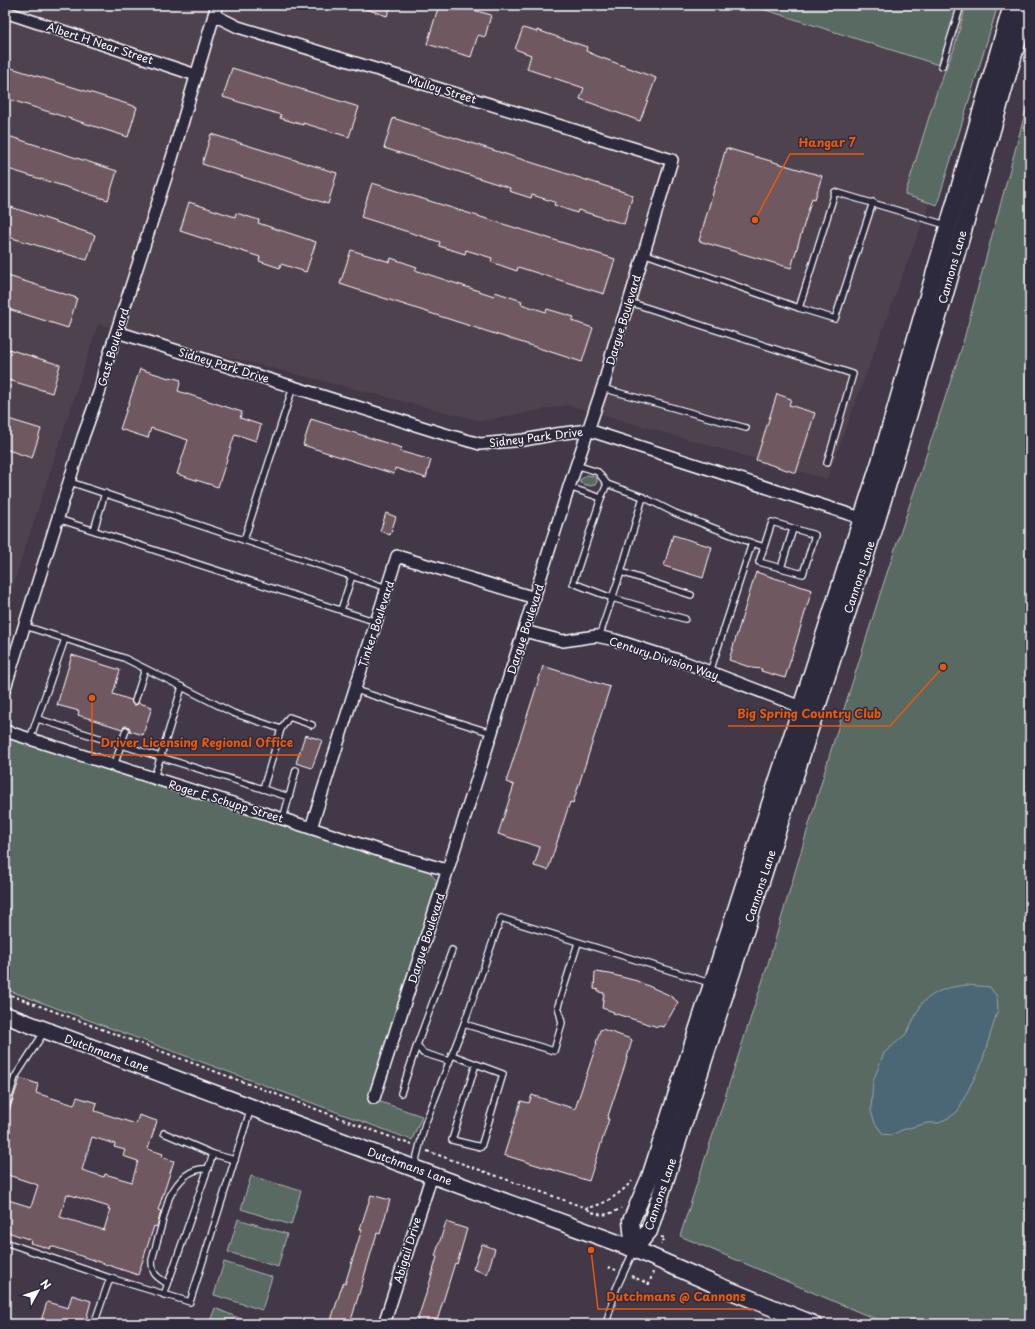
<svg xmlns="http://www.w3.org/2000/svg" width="1035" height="1329" font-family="'Playpen Sans',sans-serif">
	<rect width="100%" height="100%" fill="#423848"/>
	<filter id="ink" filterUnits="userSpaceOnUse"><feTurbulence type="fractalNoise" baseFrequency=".025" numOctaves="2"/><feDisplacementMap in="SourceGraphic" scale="8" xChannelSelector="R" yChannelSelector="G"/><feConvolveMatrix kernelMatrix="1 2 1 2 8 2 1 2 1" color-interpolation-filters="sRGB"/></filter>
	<g filter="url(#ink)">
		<path fill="#50424f" d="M5,5H1000L984,56L827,479L568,405L481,421L98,324L5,610Z"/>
		<g fill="#596b62" stroke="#acb5b0">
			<path d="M750,5H959L942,66Z"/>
			<path d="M966,5H998L937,205L905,195L938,88L954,49Z"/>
			<path d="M1030,95V1324H887L680,1236L767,967L831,750L883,585L961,350Z"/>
			<path d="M587,475L593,476L597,478V482L595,485L590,486L580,483V480Z"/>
			<path d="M5,731L428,870L437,881L435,884L440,888L372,1099L422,1116L412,1140L5,989Z"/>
			<path d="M251,1176L301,1191L291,1225L241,1209Z"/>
			<path d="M238,1219L287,1234L278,1267L228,1252Z"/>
			<path d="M224,1262L272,1277L262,1310L214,1295Z"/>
			<path d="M215,1308L253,1324H209Z"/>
		</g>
		<path fill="#4c6675" stroke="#94a3ac" d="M967,985L990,987L997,997L998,1009L981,1065L966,1094L958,1111L953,1115L939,1123H927L902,1130L892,1135L883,1134L875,1123L871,1111L873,1081L884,1053L906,1034L922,1003C937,990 947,987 967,985Z"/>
		<g fill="#705960" stroke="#fff" fill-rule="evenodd">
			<path d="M360,5H391L387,16L360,7Z"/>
			<path d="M439,5H456L491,15L485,37L478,35L471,57L427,44Z"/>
			<path d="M523,28L537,32V30L587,47L586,51L597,56L656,78L640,121L580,99L584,88L527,69L531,55L515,49Z"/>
			<path d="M5,66L137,107L128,137L5,98Z"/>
			<path d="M232,68L359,107L349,137L303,123V125L280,118L281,115L223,97Z"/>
			<path d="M393,118L633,195L624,224L578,210L577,213L554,205L555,202L532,195L531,198L509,191L510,188L384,148Z"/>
			<path d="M211,134L337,173L328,204L202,164Z"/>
			<path d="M5,135L117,171L108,200L5,168Z"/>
			<path d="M726,148L822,176L815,199L812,198L791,268L699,241Z"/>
			<path d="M372,183L615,259L604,294L518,267L517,271L491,262L492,258L466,250L465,254L439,246L440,242L361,217Z"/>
			<path d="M189,202L235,217L236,213L259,220L258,223L316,242L306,272L281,264L280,268L259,261L260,257L180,231Z"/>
			<path d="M5,205L95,235L87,260L5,236Z"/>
			<path d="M351,250L390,262L391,258L417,267L415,270L494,296L495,292L522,301L521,304L546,312L547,309L574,317L572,321L593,328L582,362L340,284Z"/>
			<path d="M5,275L77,298L68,328L5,308Z"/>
			<path d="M5,348L60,365L52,393L5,379Z"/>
			<path d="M140,369L169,378L170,377L181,380L178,391L242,412L240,418L261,425L256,441L235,434L218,487L177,474L188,440L151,428L148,438L120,429Z"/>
			<path d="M777,394L791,399L789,405L815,413L796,473L756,460Z"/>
			<path d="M5,418L41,429L32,458L5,449Z"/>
			<path d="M311,419L402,448L399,451L431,460L426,478L395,468L394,474L303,445Z"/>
			<path d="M386,513L396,517L390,535L380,531Z"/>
			<path d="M673,535L712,547L703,578L664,566Z"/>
			<path d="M756,572L812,590L785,678L761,671L762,669L752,668L729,660Z"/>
			<path d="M72,655L120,670L113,694L131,700L133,705H136L139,703L152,707L143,735L130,731V729L128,726H125L122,729L78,715L79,711L57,705Z"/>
			<path d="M543,666L610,687L573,803L570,802L548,870L534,866L540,847L498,834L514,785L506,782Z"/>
			<path d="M305,735L322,740L312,768L296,763Z"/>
			<path d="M595,972L610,974L637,981L669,995L678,1002L664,1027L659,1026L658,1027L613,1013L614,1012L602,1008L604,993L599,992V990L594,989Z"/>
			<path d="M602,1029L631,1039L632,1040L625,1065L607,1119H609L589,1181L504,1155L521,1101L529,1103L532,1095L575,1109L597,1043H596L600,1030H601Z"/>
			<path d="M5,1073L11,1075L5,1095Z"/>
			<path d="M20,1078L38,1084L36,1093L74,1105L77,1097L97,1103L95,1111L136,1124L139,1115L157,1121L148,1149L163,1154L162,1157L174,1161L158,1210L161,1211L157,1227L154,1226L138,1275L51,1246L50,1249L38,1245L30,1243L31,1240L5,1231V1199L31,1207L38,1185L5,1174V1114L9,1111ZM92,1137L115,1144L114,1147L125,1150L123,1156L138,1161L132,1182L105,1174L104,1177L82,1170ZM67,1194L109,1207L108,1210H110L104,1230L60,1217Z"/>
			<path d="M371,1195L390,1200L380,1234L377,1233L350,1324H340L331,1321L332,1317L343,1283L345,1284L357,1245L362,1229H360Z"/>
			<path d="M446,1222L467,1229L457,1264L455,1263L436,1324H416L429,1285L437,1257L435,1256Z"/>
			<path d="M482,1244L495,1249L487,1274L473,1269Z"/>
			<path d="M72,1295L91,1301L85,1324H40L47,1302L68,1308Z"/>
		</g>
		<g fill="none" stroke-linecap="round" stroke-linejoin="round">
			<defs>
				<g id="lane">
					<path d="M942,66L961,5"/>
					<path d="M873,202L835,319L799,308L835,192L946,225"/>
					<path d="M643,253L799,308"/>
					<path d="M629,302L853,374L827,463"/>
					<path d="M602,388L746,428"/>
					<path d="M576,465L598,472L607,484"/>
					<path d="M70,482L387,588"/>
					<path d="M569,487L601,498L607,484L643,497L621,572L599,637"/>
					<path d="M643,497L675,513L752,543L710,672"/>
					<path d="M601,498L573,583L612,598L685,619"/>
					<path d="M58,519L377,622"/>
					<path d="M94,530L105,493"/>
					<path d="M244,540L293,387"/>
					<path d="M752,543L764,547L759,562L803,574L815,535L772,522L764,547"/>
					<path d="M781,568L793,529"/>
					<path d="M621,572L691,595"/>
					<path d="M341,610L352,576"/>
					<path d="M25,626L124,658L182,687L154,778"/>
					<path d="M182,687L233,713L281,729L263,789"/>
					<path d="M355,690L492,733"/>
					<path d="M135,701L145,669"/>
					<path d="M38,719L289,797L283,819"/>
					<path d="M281,729L289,717L312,725"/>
					<path d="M30,739L65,639"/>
					<path d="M114,766L126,730"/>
					<path d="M289,797L296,770"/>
					<path d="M464,1024L554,1051L562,1023L558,1006L578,943"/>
					<path d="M452,1055L503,1074L481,1147L452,1140L476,1064"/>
					<path d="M449,1061L423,1053L417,1045L452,950"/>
					<path d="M401,1093L417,1045"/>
					<path d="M5,1110L15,1077L45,1031"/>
					<path d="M164,1133L213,1154"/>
					<path d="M414,1168L425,1124L464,1024L501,918L710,983"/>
					<path d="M5,1242L110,1278"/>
					<path d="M168,1284C156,1276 152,1275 152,1260L169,1198C177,1182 189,1167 208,1169"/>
					<path d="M164,1295L213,1154L235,1160"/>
					<path d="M94,1324L110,1278L190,1302L251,1108"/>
					<path d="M606,1324L616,1289L634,1250"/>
				</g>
				<g id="street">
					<path d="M5,12L196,75"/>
					<path d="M214,15L238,27L672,160L629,302L614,345L605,380L569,487L478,776L374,1098"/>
					<path d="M117,332L441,433L480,444L524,440L556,434L588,430L861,518"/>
					<path d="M524,631L563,641L596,636L615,640L684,662L801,707"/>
					<path d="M5,688L83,437L100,390L104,371L172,158L217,5"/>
					<path d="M5,731L283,819L387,853L447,870"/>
					<path d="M311,828L397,556L535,598"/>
					<path d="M384,1324L432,1175"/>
				</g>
				<g id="secondary">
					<path d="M5,1015L432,1175L634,1249L714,1284L813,1324"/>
					<path d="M634,1249L649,1231L876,523L944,297L1028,5"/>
					<path d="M634,1249L631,1221L650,1177L881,459L1012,5"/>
				</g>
			</defs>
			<use href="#lane" stroke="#fff" stroke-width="8"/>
			<use href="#street" stroke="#fff" stroke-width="14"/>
			<use href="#secondary" stroke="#fff" stroke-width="19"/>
			<g stroke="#fff" stroke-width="2" stroke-dasharray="3 3" stroke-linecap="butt">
				<path d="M5,993L412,1145"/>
				<path d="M427,1151L586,1208C604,1205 619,1195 632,1181"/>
				<path d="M587,1209C599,1217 609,1216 621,1208"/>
				<path d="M661,1237L665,1238L662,1241L661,1245"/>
				<path d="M608,1267L616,1270"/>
				<path d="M631,1276L649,1284L653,1272"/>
			</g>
			<use href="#lane" stroke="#2f2a3d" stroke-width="5.5"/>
			<use href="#street" stroke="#2f2a3d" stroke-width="11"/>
			<use href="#secondary" stroke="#2f2a3d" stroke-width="16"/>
		</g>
	</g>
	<g text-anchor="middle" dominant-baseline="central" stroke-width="3" stroke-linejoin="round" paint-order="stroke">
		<g font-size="11" fill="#fff" stroke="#2f2a3d">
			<text transform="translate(100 43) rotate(18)">Albert H Near Street</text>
			<text transform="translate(442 89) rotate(17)">Mulloy Street</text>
			<text transform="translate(952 267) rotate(-74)">Cannons Lane</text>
			<text transform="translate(623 320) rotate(-73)">Dargue Boulevard</text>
			<text transform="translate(113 347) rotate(-73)">Gast Boulevard</text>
			<text transform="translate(224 365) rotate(17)">Sidney Park Drive</text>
			<text transform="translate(536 437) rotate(-7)">Sidney Park Drive</text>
			<text transform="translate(859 577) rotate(-72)">Cannons Lane</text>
			<text transform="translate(376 624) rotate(-72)">Tinker Boulevard</text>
			<text transform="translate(525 629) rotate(-72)">Dargue Boulevard</text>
			<text transform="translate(664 658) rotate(18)">Century Division Way</text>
			<text transform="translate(226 801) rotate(17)">Roger E Schupp Street</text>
			<text transform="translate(760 886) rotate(-72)">Cannons Lane</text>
			<text transform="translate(426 938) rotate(-72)">Dargue Boulevard</text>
			<text transform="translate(107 1053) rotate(20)">Dutchmans Lane</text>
			<text transform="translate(410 1166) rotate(20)">Dutchmans Lane</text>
			<text transform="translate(660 1194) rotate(-71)">Cannons Lane</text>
			<text transform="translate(407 1250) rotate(-73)">Abigail Drive</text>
		</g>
	</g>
	<path fill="none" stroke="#e8590c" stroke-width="1.5" d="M755 220L790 154H864M943 667L890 726H728M92 698L92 755H302M591 1250L598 1309H754"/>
	<g fill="#e8590c" stroke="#2f2a3d" stroke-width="1.5">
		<circle cx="755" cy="220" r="4"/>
		<circle cx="943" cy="667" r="4"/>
		<circle cx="92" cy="698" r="4"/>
		<circle cx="591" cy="1250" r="4"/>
	</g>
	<g font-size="12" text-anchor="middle" font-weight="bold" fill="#e8590c" stroke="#2f2a3d" stroke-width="3" stroke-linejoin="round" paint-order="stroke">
		<text x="827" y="147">Hangar 7</text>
		<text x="809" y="718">Big Spring Country Club</text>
		<text x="197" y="747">Driver Licensing Regional Office</text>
		<text x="676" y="1301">Dutchmans @ Cannons</text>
	</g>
	<rect width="1035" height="1329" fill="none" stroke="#2f2a3d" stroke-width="20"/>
	<rect x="10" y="10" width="1015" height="1309" fill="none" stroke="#fff" stroke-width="1.5" filter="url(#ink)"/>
	<g transform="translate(38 1291) rotate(50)" stroke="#2f2a3d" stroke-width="3" paint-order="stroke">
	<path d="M0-3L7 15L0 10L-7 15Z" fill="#ffffff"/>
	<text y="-6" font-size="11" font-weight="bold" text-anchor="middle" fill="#ffffff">N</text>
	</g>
</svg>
